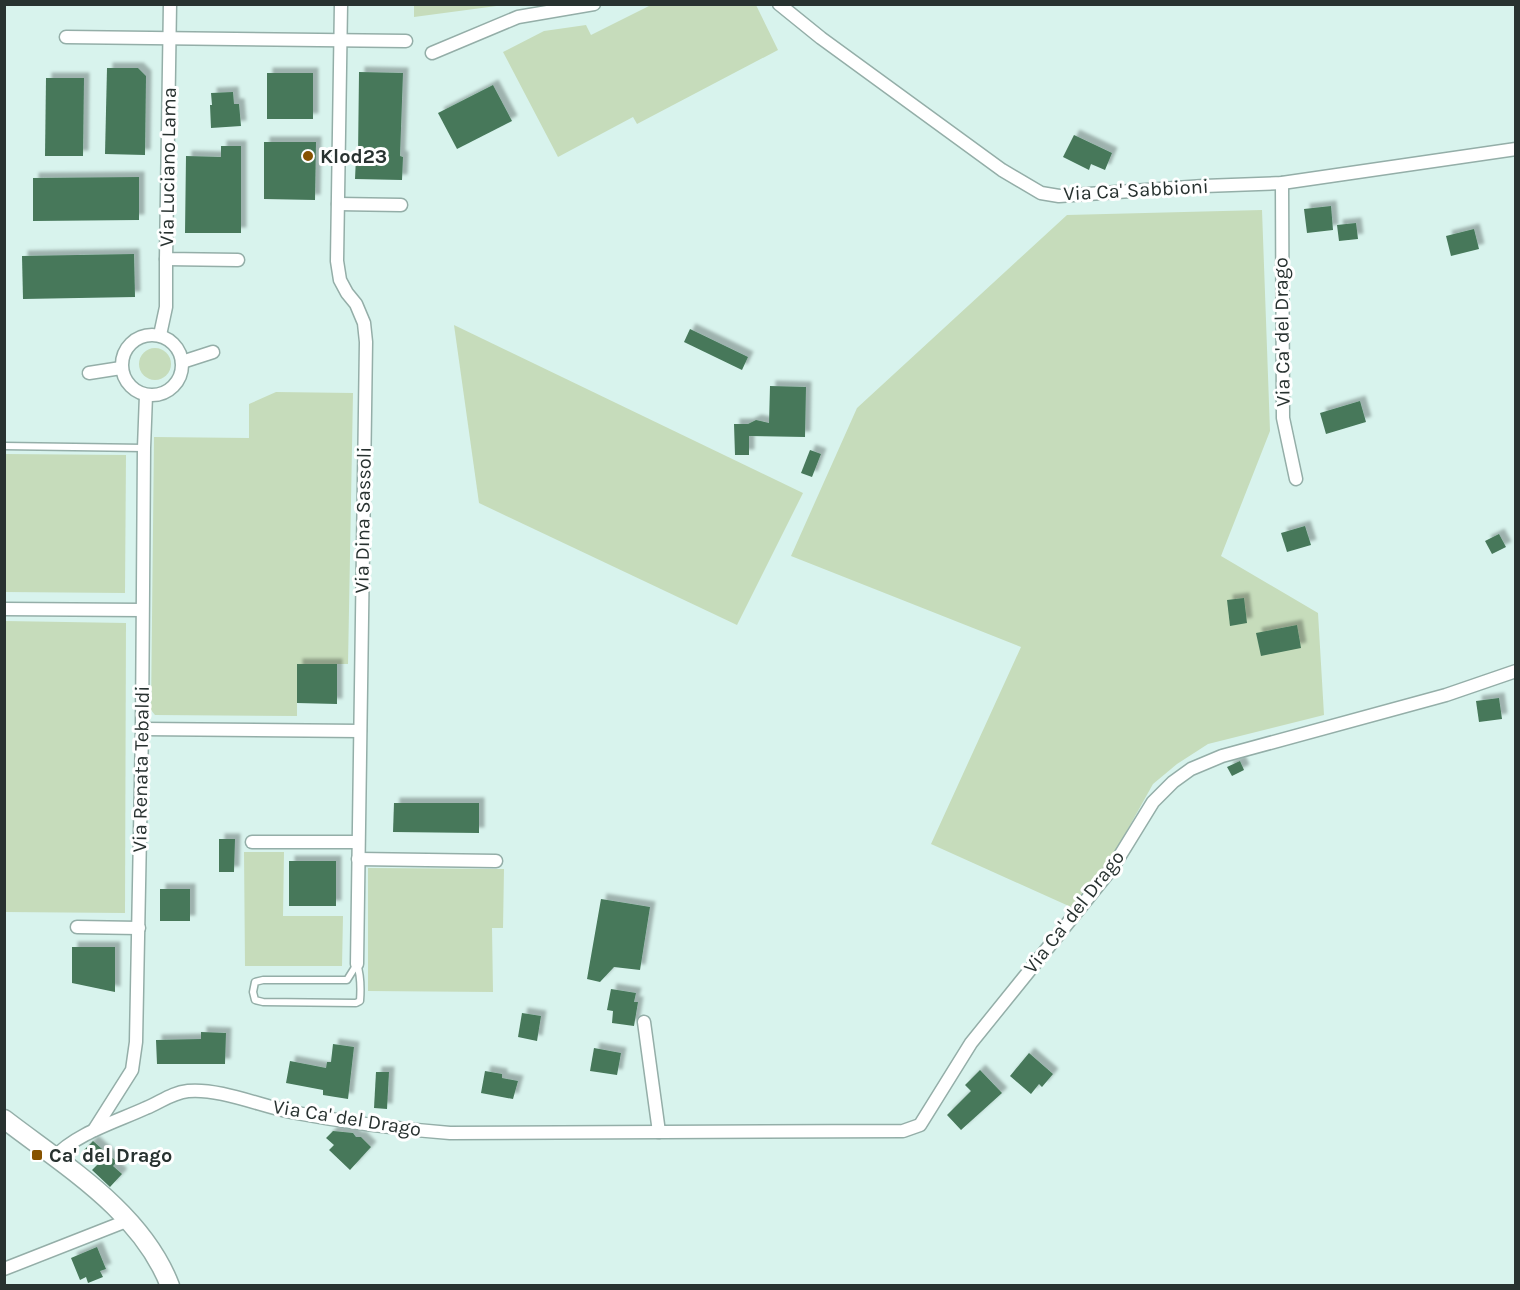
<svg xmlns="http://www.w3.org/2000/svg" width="1520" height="1290" font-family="Karla,sans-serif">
	<defs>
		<filter id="shadow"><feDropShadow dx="5.5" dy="-5.5" stdDeviation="1.5" flood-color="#0004"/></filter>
	</defs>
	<rect width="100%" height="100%" fill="#d8f3ed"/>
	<g fill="#c6dcbb">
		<path d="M414,5V4L504,5L414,17Z"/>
		<path d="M651,5H756L778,50L637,124L633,117L558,157L503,52L544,31L586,25L591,35Z"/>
		<path d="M1262,210L1270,431L1221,556L1318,613L1324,715L1208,744L1177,764L1153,784L1110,861L1071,907L931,844L1021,647L791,556L857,408L1067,215Z"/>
		<path d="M454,325L803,493L737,625L479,503Z"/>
		<circle cx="155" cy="364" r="16"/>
		<path d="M276,392L353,393L348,664H297V716L155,715L151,710L154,437L249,438V404Z"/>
		<path d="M5,454L126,455L125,593L5,592Z"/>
		<path d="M5,621L126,623L125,913L5,912Z"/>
		<path d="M244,852H284L283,916H343L342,966H245Z"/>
		<path d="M368,868L504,869L503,928H492L493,992L368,991Z"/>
	</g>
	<g fill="#46785a" filter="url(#shadow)">
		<path d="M107,68H138L146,76L145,155L105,154Z"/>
		<path d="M359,72L403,73L400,156L403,157L402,180L355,179L356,157H358Z"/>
		<rect x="267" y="73" width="46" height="46"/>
		<path d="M46,78H84L83,156H45Z"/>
		<path d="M493,85L512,121L457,149L438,113Z"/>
		<path d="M233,92L234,104H239L241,126L211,128L210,105H212L211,93Z"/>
		<path d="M1074,135L1112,153L1105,170L1091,164L1089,170L1063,157Z"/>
		<path d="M264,142H316L315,200L264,199Z"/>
		<path d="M221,146H241V233H185L186,156L221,157Z"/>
		<path d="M139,177V220L33,221V178Z"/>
		<path d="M1331,206L1333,230L1307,233L1304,209Z"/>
		<path d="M1356,223L1358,239L1339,241L1337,225Z"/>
		<path d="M1474,229L1479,249L1451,256L1446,236Z"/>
		<path d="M134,254L135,297L23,299L22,256Z"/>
		<path d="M690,329L748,357L742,370L684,342Z"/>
		<path d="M770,386L806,387L805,437L749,436V455H735L734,424H748L756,420L769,423Z"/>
		<path d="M1360,401L1366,422L1326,434L1320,413Z"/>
		<path d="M810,450L821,454L812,477L801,473Z"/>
		<path d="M1305,526L1311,545L1287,552L1281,533Z"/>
		<path d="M1499,534L1506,547L1492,554L1485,541Z"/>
		<path d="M1244,598L1247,623L1230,626L1227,600Z"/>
		<path d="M1297,625L1301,648L1261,656L1256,633Z"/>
		<path d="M297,664H337V704L297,703Z"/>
		<path d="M1499,698L1502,719L1479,722L1476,701Z"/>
		<path d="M1240,761L1244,770L1232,776L1227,767Z"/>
		<path d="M394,803H479V833L393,832Z"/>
		<path d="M219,839H235L234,872H219Z"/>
		<rect x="289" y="861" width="47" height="45"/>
		<rect x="160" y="889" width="30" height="32"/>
		<path d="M601,899L650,907L640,970L614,967L600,982L587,979Z"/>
		<path d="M72,947H115V992L72,983Z"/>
		<path d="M611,989L636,993L634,1002H638L634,1026L612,1023L613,1011L607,1010Z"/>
		<path d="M522,1013L541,1016L537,1041L518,1037Z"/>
		<path d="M201,1032L226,1033L225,1064H157L156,1040L201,1039Z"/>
		<path d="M333,1044L354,1047L348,1099L323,1095V1090L286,1083L290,1061L326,1068L327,1062H331Z"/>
		<path d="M594,1048L621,1053L617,1075L590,1071Z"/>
		<path d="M1029,1053L1053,1074L1042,1087L1039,1084L1031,1094L1010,1076Z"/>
		<path d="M980,1070L1002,1093L961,1130L947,1115L971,1091L965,1085Z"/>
		<path d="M485,1071L502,1074V1078L518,1081L513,1099L481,1093Z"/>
		<path d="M376,1072H389L387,1109L374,1108Z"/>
		<path d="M333,1131L353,1133L356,1137H361L371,1147L350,1170L329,1150L334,1145L326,1138Z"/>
		<path d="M93,1141L117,1162L113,1166L122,1174L110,1187L92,1170L98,1164L84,1150Z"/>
		<path d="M97,1247L106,1269L100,1271L103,1277L88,1283L86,1277L80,1280L71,1258Z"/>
	</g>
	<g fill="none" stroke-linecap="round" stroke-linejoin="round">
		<defs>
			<g id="lane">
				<path d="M4,446L144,448"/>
				<path d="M357,964C361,976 361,988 360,1001L356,1003L263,1002L255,1000L253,992L255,982L263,980H347Z"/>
			</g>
			<g id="street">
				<path d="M170,4L166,259L238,260"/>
				<path d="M341,4L337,261L340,280L347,293L356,304L364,323L366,342L357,964"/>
				<path d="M779,4L821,38L1002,170L1041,193L1059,196L1204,186L1282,183L1516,149"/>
				<path d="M66,37L406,41"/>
				<path d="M432,53L518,17L594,4"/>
				<path d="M1282,183L1283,418L1296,479"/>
				<path d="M338,204L401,205"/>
				<circle cx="152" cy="365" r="30"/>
				<path d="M160,335L166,307V259"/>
				<path d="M182,362L213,352"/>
				<path d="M89,373L121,368"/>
				<path d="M4,609L142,610"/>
				<path d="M142,729L360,731"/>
				<path d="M252,842H358"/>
				<path d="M358,859L496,861"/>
				<path d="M77,927L139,928"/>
				<path d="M644,1022L659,1132"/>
				<path d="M94,1130L132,1070L136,1042L142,729L144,448L146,395"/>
				<path d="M54,1158C74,1134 118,1121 146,1108C161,1102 171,1093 188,1091C219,1088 261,1106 291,1112C344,1122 397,1129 450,1133L903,1131L920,1125L971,1043L1113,867L1153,802L1173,782L1191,769L1222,756L1446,695L1516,671"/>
				<path d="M4,1269L129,1220"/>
			</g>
			<path id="secondary" d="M4,1119C65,1166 142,1212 170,1286"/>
		</defs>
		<use href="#lane" stroke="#94aea8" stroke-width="9"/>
		<use href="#street" stroke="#94aea8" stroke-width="15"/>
		<use href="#secondary" stroke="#94aea8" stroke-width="21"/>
		<use href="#lane" stroke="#fff" stroke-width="6"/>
		<use href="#street" stroke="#fff" stroke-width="12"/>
		<use href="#secondary" stroke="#fff" stroke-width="18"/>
	</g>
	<g fill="#875200" stroke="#fff" stroke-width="2">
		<circle cx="308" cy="156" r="6"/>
		<rect x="31" y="1149" width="12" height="12" rx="3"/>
	</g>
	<g text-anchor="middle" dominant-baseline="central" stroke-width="6" stroke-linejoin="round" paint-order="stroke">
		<g font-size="20" font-weight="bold" fill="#283230" stroke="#fff" text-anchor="start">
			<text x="320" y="156">Klod23</text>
			<text x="49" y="1155">Ca' del Drago</text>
		</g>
		<g font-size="20" fill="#283230" stroke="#fff">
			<text transform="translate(168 167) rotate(-89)">Via Luciano Lama</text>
			<text transform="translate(1136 190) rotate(-3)">Via Ca' Sabbioni</text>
			<text transform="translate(1282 332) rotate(-91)">Via Ca' del Drago</text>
			<text transform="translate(363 520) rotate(-89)">Via Dina Sassoli</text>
			<text transform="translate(141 769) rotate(-89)">Via Renata Tebaldi</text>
			<text transform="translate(1074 912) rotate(-52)">Via Ca' del Drago</text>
			<text transform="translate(347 1118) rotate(9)">Via Ca' del Drago</text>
		</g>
	</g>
	<rect width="1520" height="1290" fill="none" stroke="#283230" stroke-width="12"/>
</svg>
